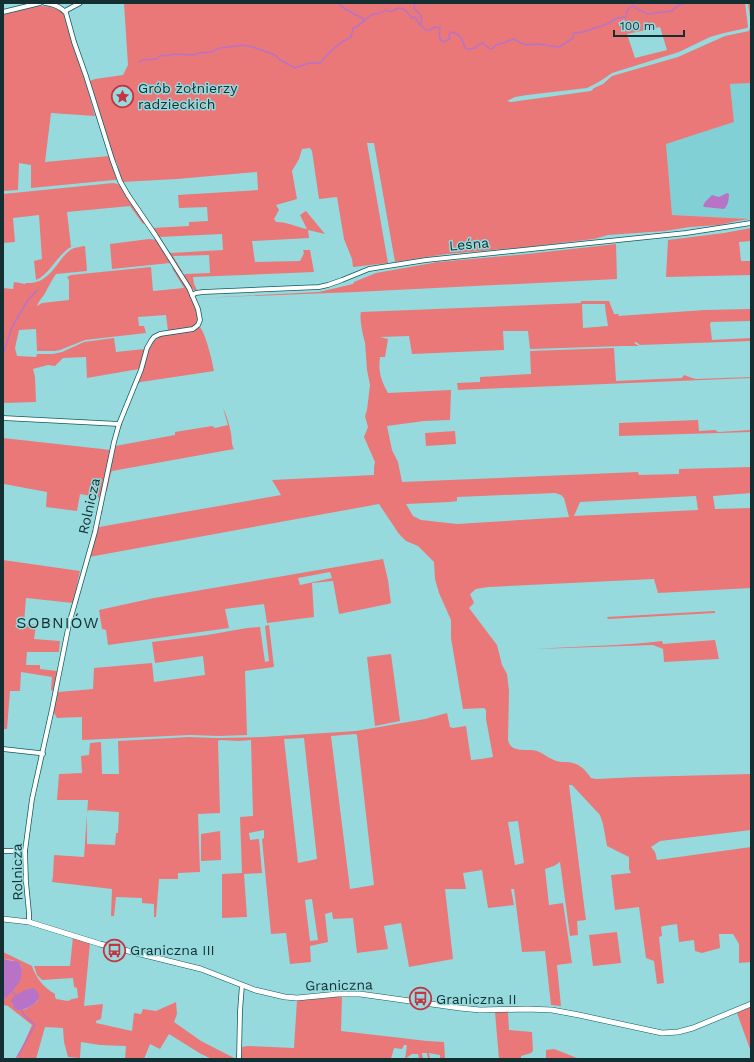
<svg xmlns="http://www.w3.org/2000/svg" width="754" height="1062" font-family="'Work Sans',sans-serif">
	<rect width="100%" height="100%" fill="#96dade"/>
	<path fill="#80d0d5" d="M751,83V219L672,215L666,144L734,122L730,84Z"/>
	<g fill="#ea7879" fill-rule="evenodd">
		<path d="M124,3H745L748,27L747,28L724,33L710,37L679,52L612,73C604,79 596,84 587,88L527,95L515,97L507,101L511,102L591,91L594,88L603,84L612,76L678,57L725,36L749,31L751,24L748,4L746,3H751V83L730,84L734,122L666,144L672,215L750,219L737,221L719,225L690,227L665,231L608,235L594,239L527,247L447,254L395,262L374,143H367L388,263L353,267L352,259L344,239L337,197L319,199L312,151L310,148L302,149L299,159L292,171L297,199L276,205L279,210L274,219L276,222C288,222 296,227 307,229L300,215L306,211L325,234L308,230L309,238L252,241L255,262L300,261L304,253L303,250H310L314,272L193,277L194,284L197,290H194C189,286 184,281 184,275L185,274L210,273L209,255L173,256L182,271H184L181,272L168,251L171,253L223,250L222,234L158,237L152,228L189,226V222L208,221L207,207L179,208L178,195L258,190L257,172L177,179L122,182L117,163L113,157L90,81L95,79L123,75L128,65ZM660,27L667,50L635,58L627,34Z"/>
		<path d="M37,6C47,6 54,7 63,12L86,84L95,116L51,113L45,162L109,156L116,178V180H114L31,188V165L19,163L18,190L3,191V14Z"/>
		<path d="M113,183L118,184L120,186L132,205L145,223L143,224L130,206L67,212L71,247C57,255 50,274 36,280L34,261L42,259L39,215L13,218L15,242L3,243V194Z"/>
		<path d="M751,228V241L739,242L741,261H751V275L666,277L668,240L724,233Z"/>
		<path d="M149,239L157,240L170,261V263L112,269L110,244Z"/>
		<path d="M616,244L617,279L356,292L199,298L319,292L353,284L354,282L376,273L438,262L527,254Z"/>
		<path d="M85,246L87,271L56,274C51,281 48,288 44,295C41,299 38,302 37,306L42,303L69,300V280L67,277L71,275L151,267L153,291L184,288L172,268L174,267C182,276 207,318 193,327C187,331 175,330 168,331L166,315L138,317L139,326H144L146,333L85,340L60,350L55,351H37L36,329L19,330L15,348L17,356L36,357L37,354H53L62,352L84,342L114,338L116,352L145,349L139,369L87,378L86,357L63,358L55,366L48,365L33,369L35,377L36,402L3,403V288L13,289L14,282L25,284L26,283C45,284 52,271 63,257C66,254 68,251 72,249C76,247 81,247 85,246Z"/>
		<path d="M581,301H609L614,314H619L618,316L705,310L751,309V321L711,322L710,324L712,340L751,338V341L640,345L636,342L634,343L639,346H623L530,349L528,331H503L504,350L412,354L409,336L380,337L388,339L385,357H380C378,372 381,380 388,393L451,390L450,420L424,421L387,426L392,450L398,462L402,482L638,472L639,475L679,474V469L751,467V493L713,496L715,509L751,508V588L658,593L654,579L488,587L476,589L470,594L474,603L469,608L497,645L502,665L507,674L509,691L508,740C511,754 527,748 537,751C543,753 548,758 554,760C558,762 562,762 566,762C579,763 584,768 591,778L596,779L638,777L751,774V830L660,841L651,847L655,852L657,860L751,847V962L739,963V944L733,934H719L720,948L702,953L695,951L694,940L679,942L677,924L663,926L661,927L662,936L659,937L664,983L657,984L654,961L646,958L639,907L615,910L611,875L631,873L629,869V857L607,846L603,824L600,815L572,785H569L585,913L586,920L577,921L578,935L570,936L560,862L554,866L545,869L549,905L563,903L572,963L557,965L561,1006L551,1005L545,951L522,952L514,889H511L514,905L488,908L482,870L463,873L466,889H445L453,959L409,967L401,923L384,926L388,949L357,953L353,918L333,919L332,912L325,914L328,942L310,946L311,962L290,964L286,933L271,934L262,839L264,838V830L249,833L250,840L259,839L262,873L244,874L247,917L222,918V874L242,873L240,817L253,816L251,740L238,741L220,740L218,741L220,813L198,814L200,872L178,873V879H159L156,917H154V904L142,903V898L116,897L114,916H111L112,889L52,882L53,876L54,855L84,857L88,800H57L59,774L82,773L81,756L89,755L90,743L101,742L102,774H119L118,741L189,737L217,738L262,737L356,731L425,719L447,713L450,727L453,728L466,726L471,760L481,759L493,757L486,719V710L484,708L463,709L451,638V620L439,593L435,579L434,562L418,546L406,541L399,534L379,504L89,557L101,511H103L101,515L99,527L281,495L272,480L374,475V467L375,462L364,437L368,427L365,416L367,410L370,385L367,370L365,342C363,337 359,317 361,312L581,303ZM582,304H605C605,311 607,318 608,326L583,328ZM555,493L561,495L564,498L569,517L457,524L421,520L413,516L406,504L449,502L457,501V497ZM696,496L698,510L574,516L580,502ZM355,734L357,735L374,885L350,889L331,736ZM304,738L317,859L298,863L284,739ZM87,810L119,812L118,833H116L115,845L87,844ZM518,821L524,863L515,865L508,822ZM312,899L318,940L310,941L305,900Z"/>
		<path d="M200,327C206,335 212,360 214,371L141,382L136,384L151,344L160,336L166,334L191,332Z"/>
		<path d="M614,348L616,381L682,378L684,375L692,378L696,379L751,377V378L458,390L457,383L480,382V377L531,374L530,351Z"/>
		<path d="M223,408C227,416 229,424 231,433C232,439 231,444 234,449L112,471L111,473L107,491L105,492L115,446L175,435V432L212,426L215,428L228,425Z"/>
		<path d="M698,420L699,431L715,430L718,432L751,430V432L619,436V423Z"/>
		<path d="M455,431L456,444L426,446L425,433Z"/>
		<path d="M3,438L111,450L101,498L80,494L77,511L46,507L47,492L4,484L3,495Z"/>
		<path d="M383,559L388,580L391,603L388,604L339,614L333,581L312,583L314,617L267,623L264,604L225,609L229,628L108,645L106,630L102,629L99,610L154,598ZM330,572L332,578L300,585L298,578Z"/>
		<path d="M3,560L80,571L73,603L26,598L24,623L36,625L34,639L60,641L59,652H27L26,665H40V669L57,671L53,691L51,690L52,677L21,672L20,691H10L7,729H3Z"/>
		<path d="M715,611V613L608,619L607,617Z"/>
		<path d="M269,625L274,667L245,671L247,735L219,736L190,735L82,740V717L57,718L53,711L58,692L93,689L94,668L152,663L154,682L205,675L203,656L155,663L152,642L207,635L247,628L260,627L265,662L269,661L265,626Z"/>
		<path d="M715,640L719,659L664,662L663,649L653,645L536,649C578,646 621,646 662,641L663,644Z"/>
		<path d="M391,654L400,721L375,726L367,657Z"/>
		<path d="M220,831L221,860L201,861V834Z"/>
		<path d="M617,932L621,963L593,966L589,935Z"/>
		<path d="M73,937L90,943L84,1006L103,1004L101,1019L96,1021V1023L132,1031L134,1013L141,1014L143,1009L156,1011L176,1002L177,1014L174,1022L201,1041L236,1059H212L201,1054L169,1034L160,1049L150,1044L144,1059H125L126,1046L100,1045L81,1042L80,1058L68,1057L64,1042L63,1028L45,1027L36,1059H17L32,1025L8,1006L3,1005V1000C14,992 24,980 21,965L12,960L3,959V952L32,966C36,978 44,988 55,994V997L56,999L68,1001L72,999L78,998L77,988L74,987L73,978L42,980L37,975L34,966H70ZM32,988L38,1001C28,1008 20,1016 12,1003L18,994Z"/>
		<path d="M342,996L341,1031L427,1041L444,1042L445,1058L459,1059H440V1055L429,1053L430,1059H428L427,1053H422L423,1059H419L418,1054H412L405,1059L407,1045H404L402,1049L394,1048L391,1059H241L242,1047L248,1046L294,1048L297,1000Z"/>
		<path d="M751,1007V1052L737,1013Z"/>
		<path d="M495,1012H508L509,1030L532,1032L533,1051L531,1053L521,1056V1059H499Z"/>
		<path d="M554,1049L567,1054L579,1059H546V1050Z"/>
	</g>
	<g fill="#b873c6">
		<path d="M727,193L729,194C729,199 728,206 724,209L704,207L703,206L705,202L712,195L719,197Z"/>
		<path d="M3,959L19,962C28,976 14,992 3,1000Z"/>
		<path d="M32,988L35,989C37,991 39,994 39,997C39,1003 24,1011 18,1010C14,1009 12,1003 11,1000C16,993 25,990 32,988Z"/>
	</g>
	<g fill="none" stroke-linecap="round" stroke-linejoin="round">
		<g stroke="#b873c6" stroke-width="1.5">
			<path d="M338,3L342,7L365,20"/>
			<path d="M415,3L414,8C420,15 424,15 420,25"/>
			<path d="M139,62L143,60L157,59L161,55L165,56L175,54L193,55L199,53L211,52L220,48L243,45L253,47L275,55L280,60L295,68L309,63H320C329,52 338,43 351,37L353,28C362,26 366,16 374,14C380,12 380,14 386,10C394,14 393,9 399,8C404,7 409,14 412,18L415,17L417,20L419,24L426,30H429L435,27L440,28C439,33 438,39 443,42L450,39L449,36L450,32C460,33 462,38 465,48L469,49L475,48L478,45L482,43L484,44L490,49C493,49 494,47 496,45C503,43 508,41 514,39L523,44L526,45L538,44L559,47L570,40L573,38L574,33L583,32L607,24L617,18L626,17C626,11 628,7 634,6L639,10L648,14L672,11L677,6L685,3"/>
			<path d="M3,354L12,327L28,300L37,290"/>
			<path d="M11,991L17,996"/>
			<path d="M16,1059L35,1025L23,1014L22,1008"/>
		</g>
		<defs>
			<g id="minor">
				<path d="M65,11L80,3"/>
				<path d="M3,12L40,3"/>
				<path d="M192,295L196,293L203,292L319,287L328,285L342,280L369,269L426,260L686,233L751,223"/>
				<path d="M3,418L119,424"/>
				<path d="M3,749L39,753L43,754"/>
				<path d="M3,851H25"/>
				<path d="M29,922V913L26,882L25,851L32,799L52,709L69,624L95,532L114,442L119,424L141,370L147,348L151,341L154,337L160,334L193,329L198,325L200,320L198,309L189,288L156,236L128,195L120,181L112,159L86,76L74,42L66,13C61,7 53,4 45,3"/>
				<path d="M239,1059L240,1011L242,985"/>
			</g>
			<path id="tertiary" d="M3,919L29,922L100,944L201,969L255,990L285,997L297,998L338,994H360L460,1008L480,1010L527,1009L552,1010L579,1015L662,1033L678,1032L693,1028L751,1004"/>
		</defs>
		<use href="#minor" stroke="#0e5b5f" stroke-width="5.5"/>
		<use href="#tertiary" stroke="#0e5b5f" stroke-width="6"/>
		<use href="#minor" stroke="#fff" stroke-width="4"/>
		<use href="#tertiary" stroke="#fff" stroke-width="5"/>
	</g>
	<defs>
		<symbol id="sight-ring" viewBox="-11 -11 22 22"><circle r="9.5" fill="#96dade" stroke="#c43442" stroke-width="1.5"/><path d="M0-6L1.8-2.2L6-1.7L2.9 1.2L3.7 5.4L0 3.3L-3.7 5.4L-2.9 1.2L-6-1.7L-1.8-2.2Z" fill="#c43442"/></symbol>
		<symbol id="bus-ring" viewBox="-11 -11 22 22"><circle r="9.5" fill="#96dade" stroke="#c43442" stroke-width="1.5"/><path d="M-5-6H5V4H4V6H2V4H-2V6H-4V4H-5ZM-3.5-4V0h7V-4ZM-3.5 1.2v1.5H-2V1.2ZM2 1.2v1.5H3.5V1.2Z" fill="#c43442"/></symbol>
	</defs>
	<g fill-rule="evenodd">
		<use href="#sight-ring" x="110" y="84" width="25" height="25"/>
		<use href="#bus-ring" x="102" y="938" width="25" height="25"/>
		<use href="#bus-ring" x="408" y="986" width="25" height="25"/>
	</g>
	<g text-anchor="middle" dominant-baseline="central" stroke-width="3" stroke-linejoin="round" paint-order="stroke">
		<g font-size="14" fill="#132f31" stroke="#96dade" text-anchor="start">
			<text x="138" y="88">Grób żołnierzy<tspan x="138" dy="16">radzieckich</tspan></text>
			<text x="130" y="950">Graniczna III</text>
			<text x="436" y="999">Graniczna II</text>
		</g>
		<g font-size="14" fill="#132f31" stroke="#96dade">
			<text transform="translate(469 244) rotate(-5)">Leśna</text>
			<text transform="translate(89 506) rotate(-77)">Rolnicza</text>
			<text transform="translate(17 872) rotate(-91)">Rolnicza</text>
			<text transform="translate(339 985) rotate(-1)">Graniczna</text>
		</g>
		<g font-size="16" letter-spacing="1" fill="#132f31" stroke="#96dade">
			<text x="58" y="622">SOBNIÓW</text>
		</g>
	</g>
	<rect width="754" height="1062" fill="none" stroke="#132f31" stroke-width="8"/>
	<path d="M614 30v6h70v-6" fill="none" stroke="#132f31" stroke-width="2"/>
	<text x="620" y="30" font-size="12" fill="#132f31" stroke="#96dade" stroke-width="3" paint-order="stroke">100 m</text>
</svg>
